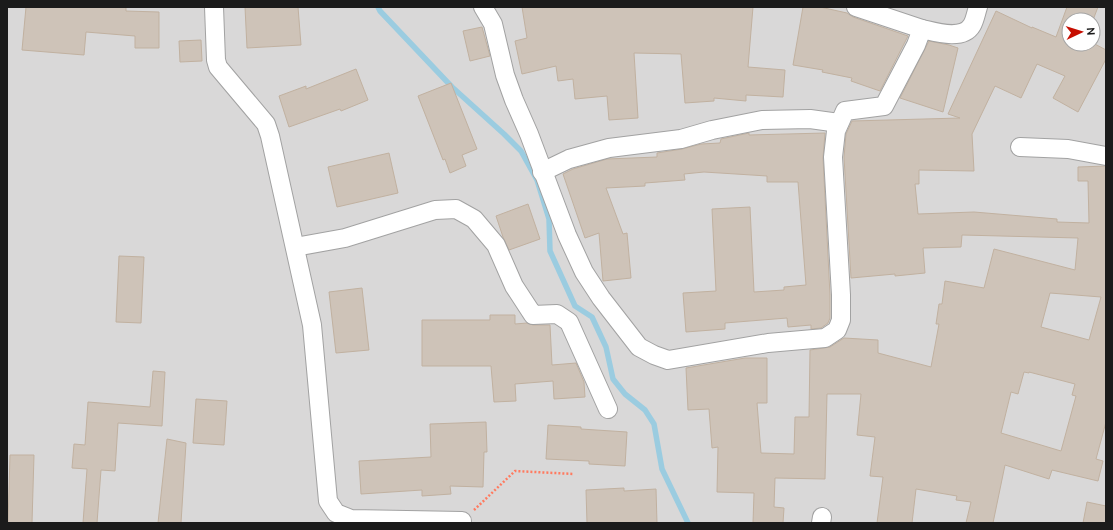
<svg xmlns="http://www.w3.org/2000/svg" width="1113" height="530" font-family="Ubuntu,sans-serif">
	<rect width="100%" height="100%" fill="#eeeadf"/>
	<path fill="#d9d8d8" fill-rule="evenodd" d="M7,7H1106V523H7ZM1069,20H1093V44H1069Z"/>
	<g fill="none" stroke-linecap="round" stroke-linejoin="round">
		<path stroke="#9bcce0" stroke-width="5.5" d="M378,7L380,11L452,87L504,134L521,151L537,180L549,219L550,251L575,306L592,317L606,347L613,379L625,394L645,410L654,424L662,469L688,523"/>
	</g>
	<g fill="#cec3b8" stroke="#c1b1a0" fill-rule="evenodd">
		<path d="M26,7H126V11L159,12V48H135V36L86,32L84,55L22,50Z"/>
		<path d="M245,7H298L301,45L247,48Z"/>
		<path d="M522,7H753L748,67L785,70L783,97L746,95V101L714,98V101L685,103L681,54L634,53L638,118L609,120L607,96L575,99L573,79L558,81L556,66L522,74L515,41L527,38Z"/>
		<path d="M803,7H820L847,13L853,17L908,36L880,91L851,81L852,78L822,72L823,70L793,65Z"/>
		<path d="M1067,7H1098L1093,20H1069V44H1093V43L1106,50V59L1078,112L1053,98L1065,76L1037,64L1021,98L995,86L972,134L974,171L919,170V184H915L918,214L974,212L1057,219V222L1089,223L1088,181H1078V167L1106,166V422L1096,459L1103,461L1098,481L1052,470L1049,479L1005,465L993,523H966L971,502L956,500L957,496L916,489L912,523H877L883,477L870,476L875,437L857,435L861,394H827L825,479L775,478L774,507L784,508L783,523H753L754,493L717,492L718,447L712,448L709,409L688,410L686,368L745,358H767V403H757L761,453L794,454L795,417H809L810,350L830,347L844,338L878,340V353L931,367L939,324H936L939,304H942L945,281L984,288L994,249L1075,270L1078,238L962,235L961,247L923,248L925,273L895,276V274L851,278L844,157L846,134L852,121L960,118L948,114L996,11L1032,28V27L1056,37ZM1050,293L1101,297L1089,340L1041,327ZM1024,372L1029,373V372L1075,384L1072,395L1076,396L1061,451L1001,433L1011,392L1018,394Z"/>
		<path d="M482,27L490,56L470,61L463,31Z"/>
		<path d="M201,40L202,61L180,62L179,41Z"/>
		<path d="M929,41L949,45L958,48L943,112L900,98Z"/>
		<path d="M356,69L368,100L341,111L340,109L289,127L279,96L306,86V89Z"/>
		<path d="M451,83L477,149L462,155L466,166L450,173L445,159L443,160L418,96Z"/>
		<path d="M749,133V135L825,133L823,158L830,295V318L828,323L821,328L811,329V325L788,327L787,318L725,323V329L686,332L683,293L716,291L712,209L750,207L754,292L784,290V287L806,285L798,182H767V176L704,172L684,174L685,180L645,183V186L606,188L623,234L627,233L631,278L603,281L599,233L585,238L563,174L573,169L607,159L657,157V153L682,149L701,144L720,143L721,139Z"/>
		<path d="M389,153L398,193L337,207L328,167Z"/>
		<path d="M528,204L540,239L509,250L503,237L496,216Z"/>
		<path d="M119,256L144,257L141,323L116,322Z"/>
		<path d="M362,288L369,350L336,353L329,292Z"/>
		<path d="M490,315H515V324L527,323L533,325H550L552,365L576,363L584,382L585,397L554,399L553,381L515,384L516,401L494,402L491,366H422V320H490Z"/>
		<path d="M153,371L165,372L162,426L118,423L115,471L101,470L97,523H83L87,469L72,468L74,444L85,445L88,402L150,407Z"/>
		<path d="M196,399L227,401L224,445L193,443Z"/>
		<path d="M486,422L487,452H484L483,487L450,486L451,494L422,496V490L361,494L359,461L431,457L430,424Z"/>
		<path d="M548,425L581,427V429L627,432L625,466L589,464V461L546,459Z"/>
		<path d="M167,439L186,443L181,523H158Z"/>
		<path d="M10,455H34L32,523H8Z"/>
		<path d="M624,488V491L656,489L657,523H587L586,490Z"/>
		<path d="M1087,502L1106,506V523H1083Z"/>
	</g>
	<g fill="none" stroke-linecap="round" stroke-linejoin="round">
		<defs>
			<g id="minor">
				<path d="M214,7L216,60L218,67L266,124L270,136L312,325L328,501L336,513L351,519L462,521"/>
				<path d="M483,7L493,24L505,75L514,100L529,134L567,235L584,272L601,298L639,347L654,355L668,360L768,343L825,338L837,330L841,320V295L833,157L836,131L845,111L884,106L916,45L922,29C935,32 963,41 972,25C975,20 976,13 978,7"/>
				<path d="M856,7L922,29"/>
				<path d="M1020,147L1068,149L1106,156"/>
				<path d="M542,172L569,159L609,148L681,139L712,130L762,120L810,119L839,123"/>
				<path d="M295,247L345,238L435,210L456,209L474,219L496,245L514,286L533,315L557,314L569,322L608,409"/>
				<path d="M821,523L822,517"/>
			</g>
		</defs>
		<use href="#minor" stroke="#a2a2a2" stroke-width="20"/>
		<path stroke="#ff7a5f" stroke-width="2.5" stroke-dasharray="2 2" stroke-linecap="butt" d="M474,510L515,471L574,474"/>
		<use href="#minor" stroke="#fff" stroke-width="18"/>
	</g>
	<rect width="1113" height="530" fill="none" stroke="#1b1b1b" stroke-width="16"/>
	<g transform="translate(1081 32) rotate(86)"><circle r="19" fill="#ffffff" stroke="#a4a4a4"/>
	<path d="M0-3L7 15L0 10L-7 15Z" fill="#c60d00"/>
	<text y="-6" font-size="11" font-weight="bold" text-anchor="middle" fill="#1b1b1b">N</text>
	</g>
</svg>
